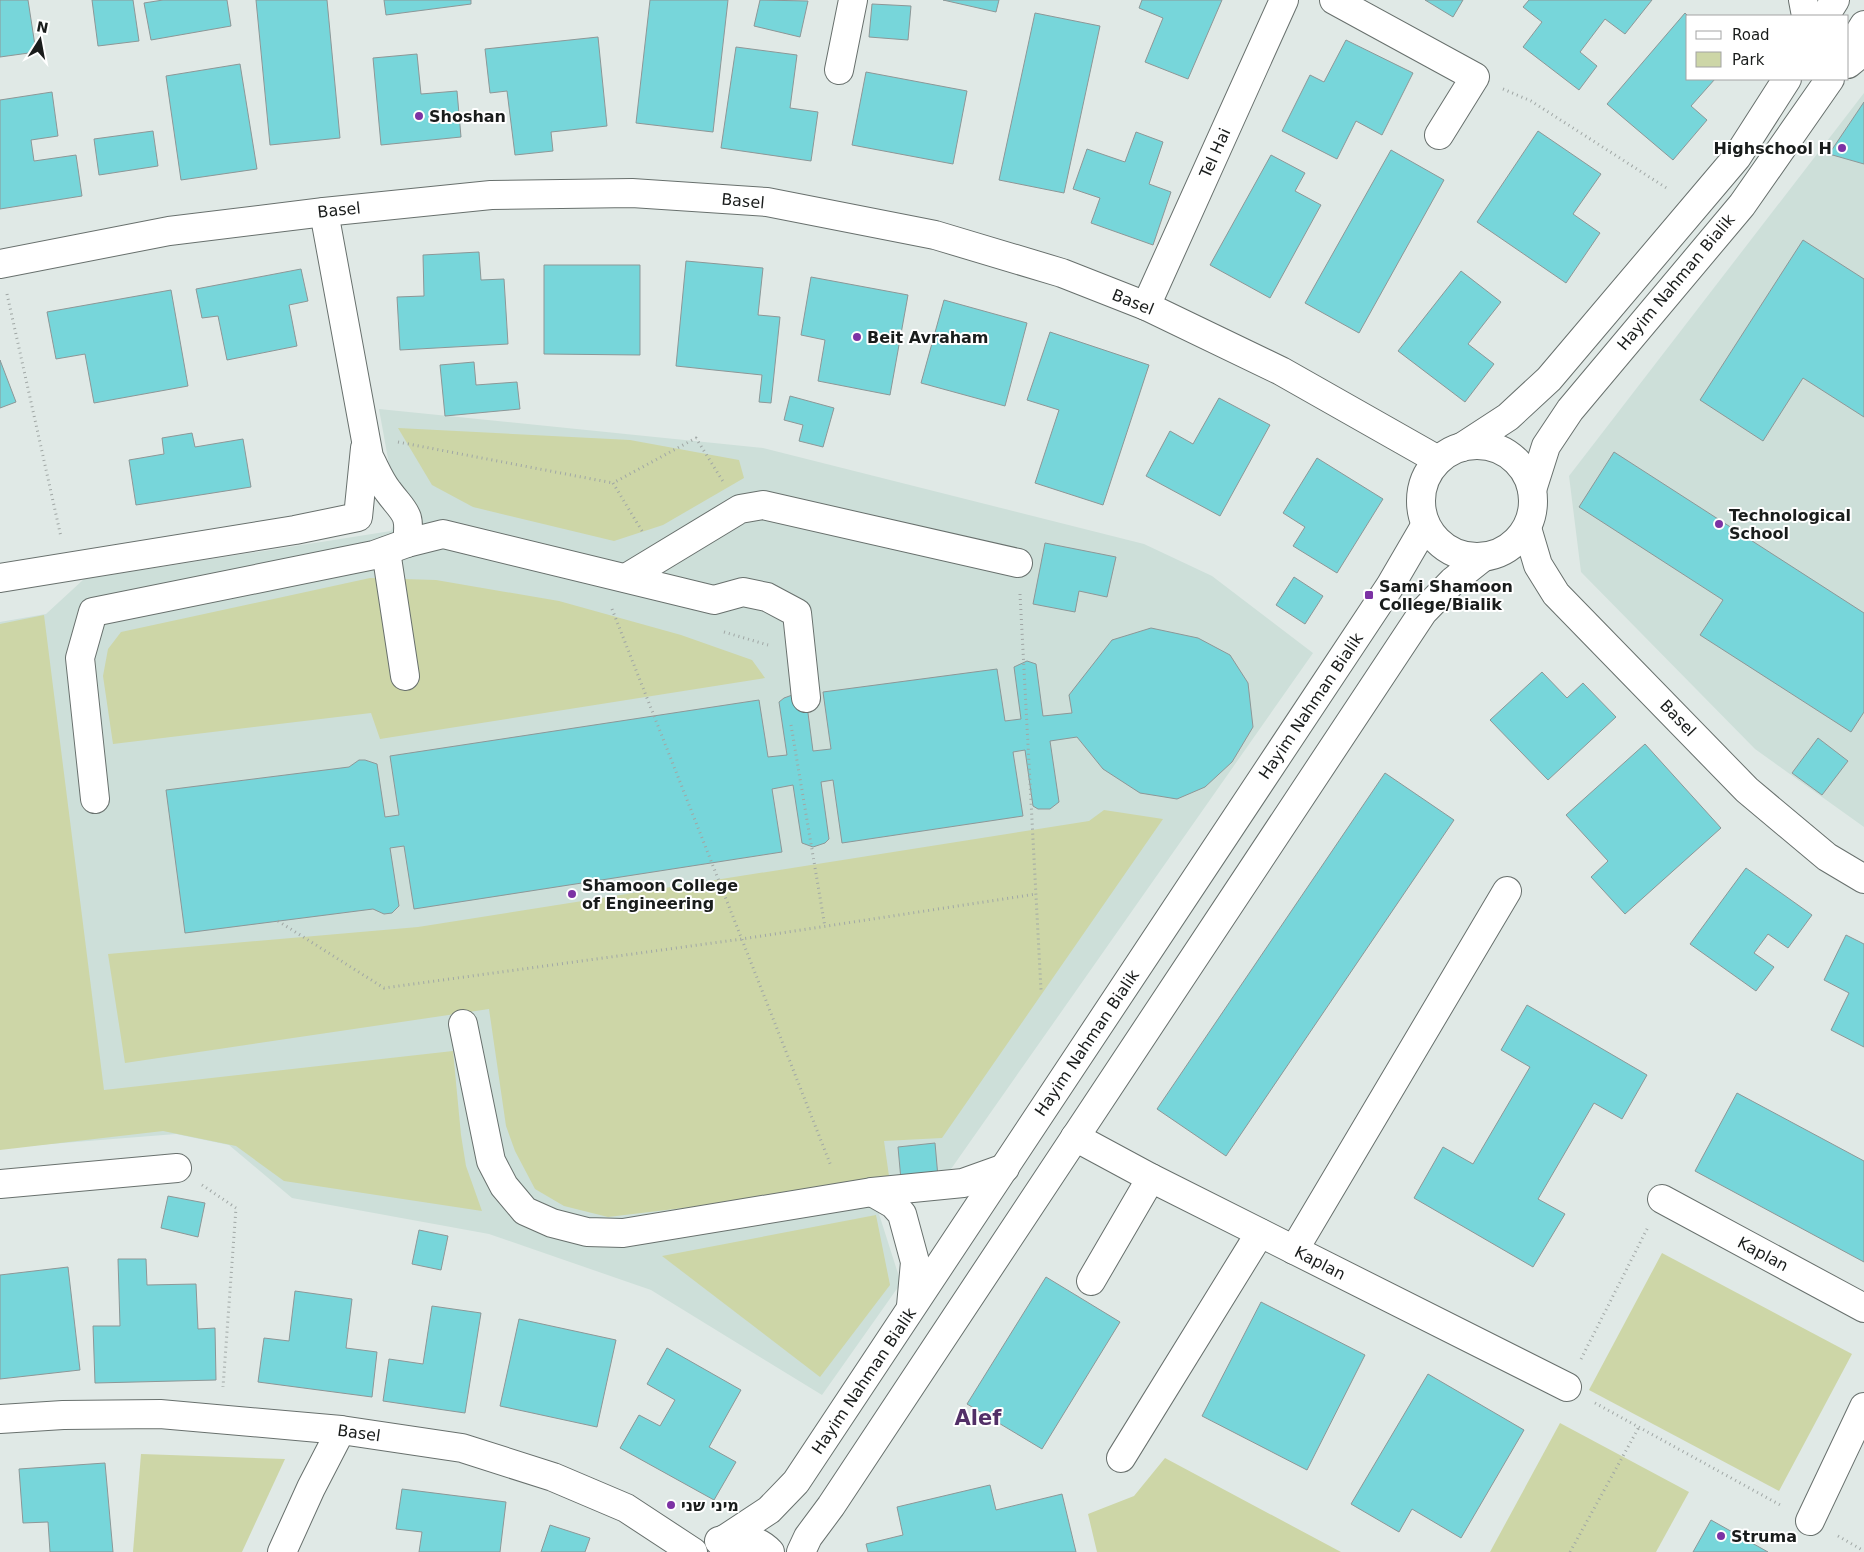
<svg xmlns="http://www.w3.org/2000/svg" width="1864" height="1552" font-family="'DejaVu Sans',Heebo,sans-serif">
	<rect width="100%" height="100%" fill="#e0e9e6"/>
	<g fill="#cddfd9">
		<path d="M1864,93V827L1755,749L1581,572L1569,476Z"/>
		<path d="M379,409L763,448L1144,544L1212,576L1313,653L944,1179L872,1192L901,1283L822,1395L651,1290L489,1234L292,1198L229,1145L176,1134L0,1148V622L46,614L84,579L391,531L398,514Z"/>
	</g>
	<g fill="#cdd6a7">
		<path d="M398,428L630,440L739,460L744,478L663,525L614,541L473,507L432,485Z"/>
		<path d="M370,578L436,580L559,601L681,635L752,660L765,678L380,739L371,713L113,744L103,676L108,649L121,632Z"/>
		<path d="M44,615L104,1090L453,1051L461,1135L466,1166L482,1211L284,1181L236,1146L163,1131L0,1150V624Z"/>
		<path d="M1104,810L1163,819L942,1138L884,1141L890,1183L608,1217L564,1206L535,1189L515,1151L506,1126L489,1009L125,1063L108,954L418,927L1089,821Z"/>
		<path d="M876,1215L890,1285L820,1377L662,1256Z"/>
		<path d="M1662,1253L1852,1354L1779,1491L1589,1390Z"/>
		<path d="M1560,1423L1689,1492L1656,1552H1490Z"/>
		<path d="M141,1454L285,1459L242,1552H133Z"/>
		<path d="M1165,1458L1341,1552H1097L1088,1514L1134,1496Z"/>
	</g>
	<g fill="#77d6da" stroke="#8d9797">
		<path d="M0,0H28L36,52L0,57Z"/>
		<path d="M92,0H133L139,41L98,46Z"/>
		<path d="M163,0H227L231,26L151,40L144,3Z"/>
		<path d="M256,0H327L340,138L270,145Z"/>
		<path d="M384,0H471V4L386,15Z"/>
		<path d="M650,0H728L713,132L636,123Z"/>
		<path d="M760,0L808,1L800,37L754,26Z"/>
		<path d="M943,0H999L996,12Z"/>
		<path d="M1142,0H1222L1188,79L1145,62L1163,18L1139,8Z"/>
		<path d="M1425,0H1463L1453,17Z"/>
		<path d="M1529,0H1652L1625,34L1605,19L1580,52L1597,66L1579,90L1523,47L1542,22L1523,7Z"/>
		<path d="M872,4L911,6L908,40L869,37Z"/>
		<path d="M1035,13L1100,26L1064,193L999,180Z"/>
		<path d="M1685,13L1688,16V79H1715L1691,106L1707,120L1673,160L1607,104Z"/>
		<path d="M598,37L607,126L551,132L553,151L515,155L507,91L490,93L485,49Z"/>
		<path d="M1346,40L1413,73L1382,135L1356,121L1337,159L1282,131L1310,75L1324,82Z"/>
		<path d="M736,47L797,55L790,108L818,112L811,161L721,148Z"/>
		<path d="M417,54L421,94L457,91L461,137L381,145L373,58Z"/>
		<path d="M240,64L257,169L181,180L166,76Z"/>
		<path d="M866,72L967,91L953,164L852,145Z"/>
		<path d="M52,92L58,136L31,140L34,161L76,155L82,196L0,209V100Z"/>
		<path d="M1864,102V164L1829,154Z"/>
		<path d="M153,131L158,166L99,175L94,139Z"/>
		<path d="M1538,131L1601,174L1573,214L1600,233L1566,283L1477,222Z"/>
		<path d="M1136,132L1163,142L1149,184L1171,192L1153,245L1091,223L1100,198L1073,189L1087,149L1125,162Z"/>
		<path d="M1391,150L1444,180L1359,333L1305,303Z"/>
		<path d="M1271,155L1305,173L1295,191L1321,205L1270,298L1210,265Z"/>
		<path d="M1803,240L1864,279V417L1803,378L1763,441L1700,400Z"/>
		<path d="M479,252L481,280L504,279L508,344L400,350L397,297L424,296L423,255Z"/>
		<path d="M686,261L763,268L758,315L780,317L771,403L759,402L762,375L676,366Z"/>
		<path d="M544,265H640V355L544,354Z"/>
		<path d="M301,269L308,301L289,305L297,346L227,360L218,316L202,318L196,289Z"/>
		<path d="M1461,271L1501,302L1468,344L1494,364L1465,402L1398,351Z"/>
		<path d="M811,277L908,295L890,395L818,381L825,340L801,335Z"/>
		<path d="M171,290L188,386L94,403L85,354L56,359L47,312Z"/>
		<path d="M944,300L1027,323L1005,406L921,383Z"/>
		<path d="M1050,332L1149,365L1103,505L1035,483L1059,410L1027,400Z"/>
		<path d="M0,360L16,402L0,408Z"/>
		<path d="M474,362L476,385L517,382L520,409L445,416L440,365Z"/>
		<path d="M790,396L834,408L823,447L799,441L803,425L784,420Z"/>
		<path d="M1219,398L1270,425L1220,516L1146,476L1170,431L1193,444Z"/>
		<path d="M192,433L195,447L243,439L251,487L136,505L129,460L164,454L162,438Z"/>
		<path d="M1614,452L1864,613V712L1851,732L1700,635L1723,600L1579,507Z"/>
		<path d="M1317,458L1383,499L1337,573L1293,546L1305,527L1283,513Z"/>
		<path d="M1045,543L1116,557L1107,597L1079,591L1075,612L1033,604Z"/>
		<path d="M1294,577L1323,596L1305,624L1276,605Z"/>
		<path d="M1151,628L1198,638L1230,655L1248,683L1253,727L1232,762L1205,787L1177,799L1140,793L1103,769L1077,737L1050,741L1059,802L1050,809H1038L1033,806L1025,750L1013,752L1023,816L842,843L833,780L821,782L829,839L825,843L813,847L802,843L793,785L772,789L782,852L414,909L404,846L390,848L399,906L392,913L384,914L373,909L185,933L166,790L349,767L359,760H365L377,764L385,817L399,815L390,756L759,700L768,757L787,755L779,702L784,698L795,694L806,698L813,751L831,749L823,692L997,669L1005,721L1021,719L1014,667L1027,661L1036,664L1043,716L1072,713L1069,695L1112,640Z"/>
		<path d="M1542,672L1567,698L1583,683L1616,717L1548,780L1490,720Z"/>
		<path d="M1818,738L1848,761L1822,795L1792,773Z"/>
		<path d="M1645,744L1721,828L1625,914L1591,877L1608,861L1566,815Z"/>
		<path d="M1385,773L1454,820L1226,1156L1157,1109Z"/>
		<path d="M1746,868L1812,915L1788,948L1768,934L1754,953L1774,967L1756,991L1690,944Z"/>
		<path d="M1846,935L1864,944V1047L1831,1030L1849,993L1824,980Z"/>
		<path d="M1527,1005L1647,1075L1622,1119L1594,1103L1538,1199L1565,1214L1533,1267L1414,1198L1443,1147L1473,1164L1530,1067L1501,1050Z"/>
		<path d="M1737,1093L1864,1161V1262L1695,1171Z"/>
		<path d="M935,1143L938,1177L901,1180L898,1147Z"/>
		<path d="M168,1196L205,1203L198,1237L161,1228Z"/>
		<path d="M419,1230L448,1236L441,1270L412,1264Z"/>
		<path d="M118,1259H146L147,1285L196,1284L198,1329L215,1328L216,1380L95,1383L93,1326H120Z"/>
		<path d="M68,1267L80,1370L0,1379V1275Z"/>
		<path d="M1046,1277L1120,1322L1042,1449L967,1404Z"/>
		<path d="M295,1291L352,1299L346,1348L377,1352L372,1397L258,1382L264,1338L289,1341Z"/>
		<path d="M1261,1302L1365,1355L1307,1470L1202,1416Z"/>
		<path d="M432,1306L481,1313L465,1413L383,1401L389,1359L423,1364Z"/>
		<path d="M519,1319L616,1340L597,1427L500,1406Z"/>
		<path d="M667,1348L741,1390L709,1447L736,1462L714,1500L620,1448L639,1415L660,1426L675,1400L647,1384Z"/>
		<path d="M1428,1374L1524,1430L1461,1538L1412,1509L1399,1532L1351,1504Z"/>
		<path d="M105,1463L113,1552H50L48,1522L23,1523L19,1469Z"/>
		<path d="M990,1485L996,1510L1062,1494L1076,1552H868L866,1544L903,1535L897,1507Z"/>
		<path d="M402,1489L506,1502L500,1552H419L422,1532L396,1529Z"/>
		<path d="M1711,1520L1768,1552H1693Z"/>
		<path d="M550,1525L590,1538L585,1552H541Z"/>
	</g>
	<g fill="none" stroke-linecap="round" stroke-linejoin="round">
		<defs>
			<g id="minor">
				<path d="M1334,0L1475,77L1439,135"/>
				<path d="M1825,16L1835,0"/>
				<path d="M1848,51L1864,25"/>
				<path d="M839,70L853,0"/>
				<path d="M0,264L169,231L324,212L491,195L632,193L767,202L935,235L1062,273L1146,306L1281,371L1438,460"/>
				<path d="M1146,306L1284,0"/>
				<circle cx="1477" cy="501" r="56"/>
				<path d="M1462,447L1508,417L1549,379L1737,157L1787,79"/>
				<path d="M1532,490L1546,446L1570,410L1742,205L1830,79"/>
				<path d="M1527,528L1538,565L1556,594L1747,790L1827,857L1864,879"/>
				<path d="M407,543L443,534L714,600L743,592L767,597L797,613L806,698"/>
				<path d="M386,551L405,676"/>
				<path d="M0,578L295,530L358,517L365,448"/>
				<path d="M626,578L740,509L763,505L1018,563"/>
				<path d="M95,799L80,658L93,612L374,555L407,543C411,512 405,514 388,491C380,481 375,468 369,457L324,212"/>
				<path d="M463,1024L491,1161L504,1186L525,1211L552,1223L587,1232L623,1233L872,1192L963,1183L1005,1168"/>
				<path d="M1075,1137L1151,1178L1567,1387"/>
				<path d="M0,1184L177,1168"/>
				<path d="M872,1192L893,1204L902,1214L915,1262L911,1306"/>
				<path d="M1662,1199L1864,1308"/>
				<path d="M1294,1250L1507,891"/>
				<path d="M1091,1281L1151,1178"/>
				<path d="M0,1419L63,1415L160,1414L341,1430L462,1448L553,1477L626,1508L693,1552"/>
				<path d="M1121,1458L1260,1233"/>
				<path d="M1810,1521L1864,1407"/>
				<path d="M725,1539L769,1510L796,1482L1390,586L1425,526"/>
				<path d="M719,1541C736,1535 757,1538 770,1552"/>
				<path d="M282,1552L311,1488L341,1430"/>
				<path d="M801,1552L808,1537L831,1506L1423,612L1453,581L1482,558"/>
			</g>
			<g id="major">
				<path d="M1803,0L1806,16"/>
				<path d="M1848,64L1864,51"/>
			</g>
		</defs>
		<use href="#minor" stroke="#68706d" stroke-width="30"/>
		<use href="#major" stroke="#68706d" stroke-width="30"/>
		<g stroke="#a0a7a5" stroke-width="3" stroke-dasharray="1 4" stroke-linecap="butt">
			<path d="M1503,89L1531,101L1668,189"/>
			<path d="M7,294L61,537"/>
			<path d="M398,442L613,483"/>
			<path d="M642,531L613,483L696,438L724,483"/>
			<path d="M1020,594L1041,990"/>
			<path d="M612,609L831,1166"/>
			<path d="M724,632L768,645"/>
			<path d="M791,725L825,927"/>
			<path d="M278,921L384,988L742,939L1036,894"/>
			<path d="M202,1185L236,1208L223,1387"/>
			<path d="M1581,1359L1648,1227"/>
			<path d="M1595,1403L1782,1506"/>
			<path d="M1838,1536L1864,1551"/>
			<path d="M1570,1552L1639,1427"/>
		</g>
		<use href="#minor" stroke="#fff" stroke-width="28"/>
		<use href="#major" stroke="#fff" stroke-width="28"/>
	</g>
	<g fill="#7c32a4" stroke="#fff" stroke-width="2">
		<circle cx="419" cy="116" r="5"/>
		<circle cx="1842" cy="148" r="5"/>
		<circle cx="857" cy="337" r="5"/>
		<circle cx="1719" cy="524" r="5"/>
		<rect x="1364" y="590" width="10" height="10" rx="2.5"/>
		<circle cx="572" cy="894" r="5"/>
		<circle cx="671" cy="1505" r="5"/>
		<circle cx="1721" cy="1536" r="5"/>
	</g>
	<g text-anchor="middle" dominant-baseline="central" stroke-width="4" stroke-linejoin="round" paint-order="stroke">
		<g font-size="16" font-weight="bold" fill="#191c1b" stroke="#fff" text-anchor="start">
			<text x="429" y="116">Shoshan</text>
			<text x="1832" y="148" text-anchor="end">Highschool H</text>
			<text x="867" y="337">Beit Avraham</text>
			<text x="1729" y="515">Technological<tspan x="1729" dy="18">School</tspan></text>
			<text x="1379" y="586">Sami Shamoon<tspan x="1379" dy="18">College/Bialik</tspan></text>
			<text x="582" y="885">Shamoon College<tspan x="582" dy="18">of Engineering</tspan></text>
			<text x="681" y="1505">מיני שני</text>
			<text x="1731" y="1536">Struma</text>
		</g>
		<g font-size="16" fill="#191c1b" stroke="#fff">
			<text transform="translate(1215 153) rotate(-66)">Tel Hai</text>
			<text transform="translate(743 201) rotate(5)">Basel</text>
			<text transform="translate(339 210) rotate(-6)">Basel</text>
			<text transform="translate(1676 282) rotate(-50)">Hayim Nahman Bialik</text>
			<text transform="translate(1133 302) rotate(22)">Basel</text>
			<text transform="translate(1311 706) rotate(-56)">Hayim Nahman Bialik</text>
			<text transform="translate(1678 718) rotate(46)">Basel</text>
			<text transform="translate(1087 1043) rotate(-56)">Hayim Nahman Bialik</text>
			<text transform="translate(1763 1254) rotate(28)">Kaplan</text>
			<text transform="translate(1320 1263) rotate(27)">Kaplan</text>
			<text transform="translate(864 1381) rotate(-56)">Hayim Nahman Bialik</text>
			<text transform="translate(359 1433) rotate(8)">Basel</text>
		</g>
		<g font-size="21" font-weight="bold" fill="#522f67" stroke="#fff">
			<text x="978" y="1418">Alef</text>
		</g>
	</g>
	<rect x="1686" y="15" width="162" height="65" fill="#ffffff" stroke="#a3a4a4"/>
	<rect x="1696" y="31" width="25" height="8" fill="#ffffff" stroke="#a3a4a4"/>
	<text x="1732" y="40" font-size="15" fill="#191c1b">Road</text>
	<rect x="1696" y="52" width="25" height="15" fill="#cdd6a7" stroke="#a3a4a4"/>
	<text x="1732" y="65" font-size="15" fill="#191c1b">Park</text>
	<g transform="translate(40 40) rotate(11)" stroke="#ffffff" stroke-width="4" paint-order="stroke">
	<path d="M0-4L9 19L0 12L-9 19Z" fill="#191c1b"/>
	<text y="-8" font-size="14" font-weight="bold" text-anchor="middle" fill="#191c1b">N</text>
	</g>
</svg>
